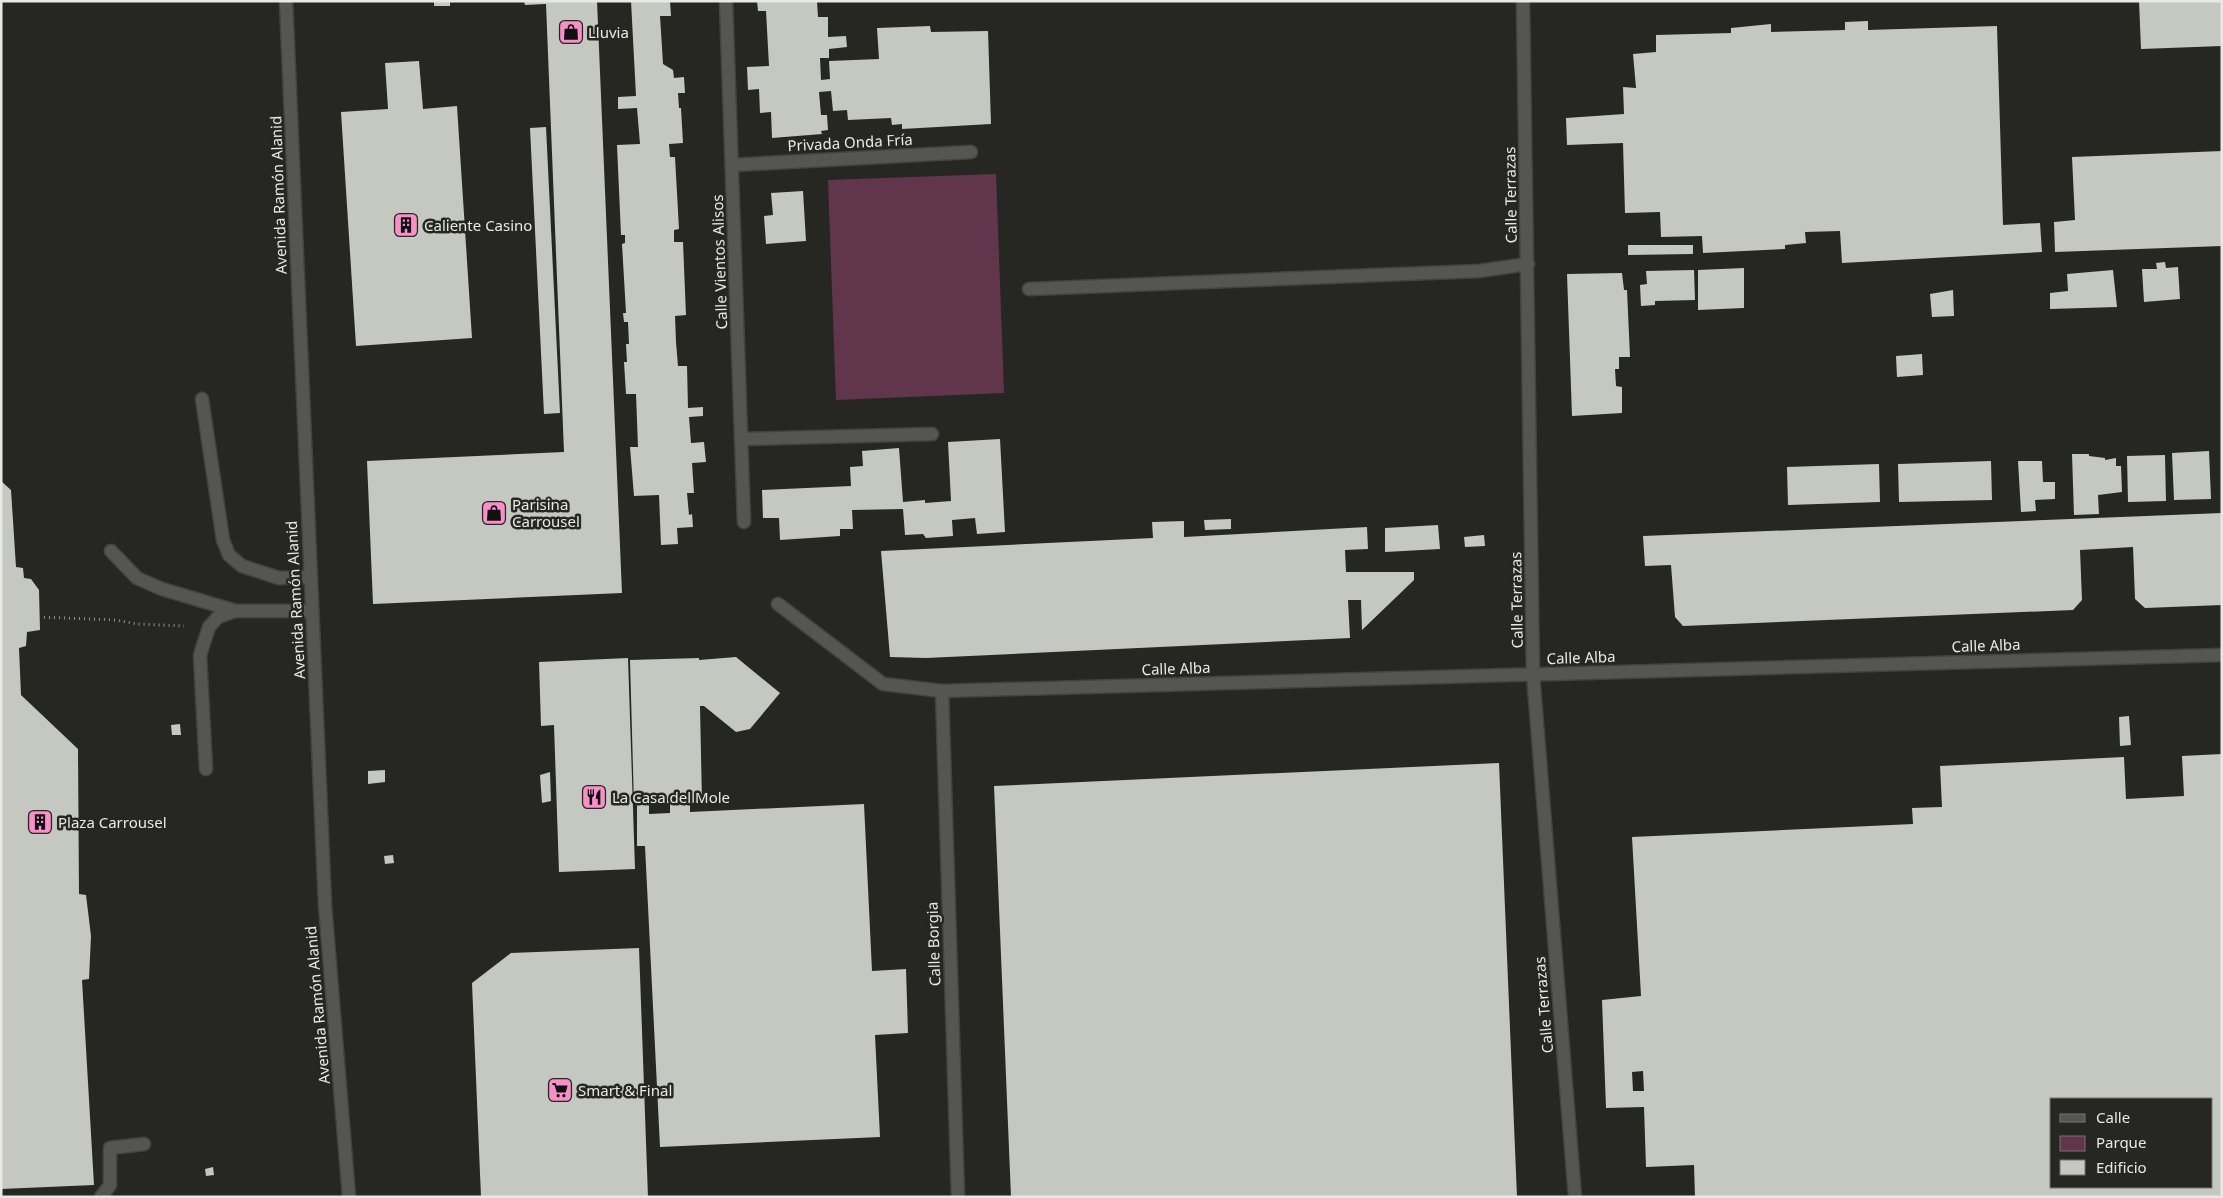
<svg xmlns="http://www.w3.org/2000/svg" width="2223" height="1198" font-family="'Noto Sans',sans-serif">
	<rect width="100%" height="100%" fill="#262723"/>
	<path fill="#61364d" d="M996,174L1004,393L836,400L828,180Z"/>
	<g fill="#c5c7c1" fill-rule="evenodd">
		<rect x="434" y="1" width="16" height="5"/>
		<path d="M524,1H597L622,593L373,604L367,461L564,452L546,4L525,5Z"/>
		<path d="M631,1H670L671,16H660L663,64L673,70L674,78L684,77L685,93H678L679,108H681L683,143L669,144L670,157H675L679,229L674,230V242H683L686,315L675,316L676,342L678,366H687L688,408L703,407V416L689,417L691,443L704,442L706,462L692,463L694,493H687L689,515L692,514L693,527L677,528L678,544L661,545L659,495L634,496L630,447H638L636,394H626L624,362H627L626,344H629L628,322H624L623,313H626L622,244L625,243V235H621L617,145L640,144L637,108L618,109V97L636,96Z"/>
		<path d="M757,1H817L818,17H828V37L846,36L847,47L829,49V58H820L821,80L830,79L829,61L879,59L877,28L930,26L931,32L988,31L991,124L902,129V124L892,125L891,118L848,120L847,110L833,111L831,91L819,92L821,115H827L828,130L821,131L822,134L772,138L771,112L760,113L759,89L748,90L747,67L769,66L766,11H758Z"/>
		<path d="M2139,1H2222V46L2141,49Z"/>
		<path d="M1868,21V30L1997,26L2003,225L2040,223L2042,252L1842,263L1840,231L1805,232L1806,243L1785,245V249L1703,253L1702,236L1661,237L1660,212L1625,213L1623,143L1567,145L1566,118L1624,114L1623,87L1636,88L1633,54L1656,52V35L1731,33V28L1771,24V32L1845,30V22Z"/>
		<path d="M419,61L423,109L457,106L472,338L356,346L341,112L388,109L385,63Z"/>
		<path d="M546,127L560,413L544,414L530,128Z"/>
		<path d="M2222,151V246L2055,252L2054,222L2075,220L2072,157Z"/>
		<path d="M803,191L806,241L766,244L764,216L773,215L771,193Z"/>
		<path d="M1628,245H1693V254L1628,255Z"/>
		<path d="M2165,262L2166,268L2178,267L2180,299L2144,302L2142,269H2157L2156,263Z"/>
		<path d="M1744,268V308L1698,310V270Z"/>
		<path d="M1694,270L1695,300L1655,301V305L1641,306L1640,285L1647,284L1646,271Z"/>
		<path d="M2113,270L2117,307L2050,309V293L2068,291L2067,274Z"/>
		<path d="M1622,273L1624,290H1627L1630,357H1619V369H1615L1616,386L1622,387V413L1572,416L1567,274Z"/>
		<path d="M1953,290L1954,316L1932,317L1930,294Z"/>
		<path d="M1922,354L1923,375L1897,377L1896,356Z"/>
		<path d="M1000,439L1005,532L977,534L975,518L952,520L953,536L926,538L923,534L905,535L903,509L852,510L853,529H840V536L780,540L779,518H763L762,490L851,486L850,467L863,466L862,451L899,448L903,502L925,500V503L951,501L948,442Z"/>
		<path d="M2209,451L2211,499L2174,500L2172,453Z"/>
		<path d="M2072,454H2089V456L2105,458V460L2116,458V466H2121L2122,492L2098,495L2099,514L2074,515Z"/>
		<path d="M2165,455L2166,501L2128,502L2127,456Z"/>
		<path d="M1991,461L1992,500L1899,502L1898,464Z"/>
		<path d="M2018,461H2042L2043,482H2055V499L2035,500L2036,511L2021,512Z"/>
		<path d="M1879,464L1880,502L1788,505L1787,467Z"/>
		<path d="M1,481L11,490L16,567L23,568L24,578L31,579L39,590L40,630L27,632L26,646L19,648L21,695L78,749L79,894L86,895L91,936L89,979L82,980L94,1185L1,1189Z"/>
		<path d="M2222,513V605L2145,608L2135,599L2133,547L2080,550L2082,600L2073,610L1683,626L1675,617L1671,565L1645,566L1643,536Z"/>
		<path d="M1231,519V529L1205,530L1204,520Z"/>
		<path d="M1184,521V537L1367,527L1368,549L1345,550L1346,572H1414V580L1362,630L1361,600H1348L1350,638L926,658L890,657L881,551L1153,538L1152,522Z"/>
		<path d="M1438,525L1440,549L1385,552V528Z"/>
		<path d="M1484,535L1485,546L1465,547L1464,537Z"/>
		<path d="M736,657L780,693L750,729L736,732L704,706H700L702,802L690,803V812L864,804L872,971L906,969L908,1033L875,1035L880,1137L660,1147L645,846H637V804H634L630,660L699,658V660ZM670,803V813L649,814V804Z"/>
		<path d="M628,658L635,869L559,872L554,725L541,726L539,662Z"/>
		<path d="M2129,716L2131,745L2120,746L2119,717Z"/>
		<path d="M180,724L181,735H172L171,725Z"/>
		<path d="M2222,754V1197H1695L1694,1165L1646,1167L1644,1107L1606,1108L1602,1000L1641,996L1632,837L1913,824L1912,808L1942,807L1940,766L2124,757L2126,799L2184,796L2182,756ZM1643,1071L1644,1091H1633L1632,1072ZM2052,1099H2212V1187H2052Z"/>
		<path d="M1499,763L1517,1197H1011L994,786Z"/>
		<path d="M385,770V782L368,784V771Z"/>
		<path d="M550,772L551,801L542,803L540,775Z"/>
		<path d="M393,855L394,863L385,864L384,856Z"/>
		<path d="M639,948L648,1197H481L472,983L511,953Z"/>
		<path d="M213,1167L214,1175L206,1176L205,1169Z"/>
	</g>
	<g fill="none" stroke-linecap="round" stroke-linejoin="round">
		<defs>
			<g id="minor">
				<path d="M286,1L325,905L349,1197"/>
				<path d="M726,1L744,522"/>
				<path d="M1523,1L1533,674L1575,1197"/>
				<path d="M732,165L971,152"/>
				<path d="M1029,289L1479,271L1528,264"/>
				<path d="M202,399L223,540L229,555L242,566L279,578L310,577"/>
				<path d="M741,439L932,434"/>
				<path d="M111,551L137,578L162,589L236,611H312"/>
				<path d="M778,604L883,684L942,691L2222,655"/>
				<path d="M942,691L958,1197"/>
				<path d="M206,769L200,655L209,627L218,617L235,611"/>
				<path d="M101,1197L110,1185V1148L144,1144"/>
			</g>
		</defs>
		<use href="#minor" stroke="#434440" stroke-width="15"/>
		<path stroke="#91918e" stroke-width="3" stroke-dasharray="1 4" stroke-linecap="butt" d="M39,617L115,620L138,624L184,626"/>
		<use href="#minor" stroke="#555651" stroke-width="12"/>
	</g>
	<defs>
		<symbol id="shop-square" viewBox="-11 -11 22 22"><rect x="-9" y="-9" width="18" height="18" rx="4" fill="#f98fc8" stroke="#262723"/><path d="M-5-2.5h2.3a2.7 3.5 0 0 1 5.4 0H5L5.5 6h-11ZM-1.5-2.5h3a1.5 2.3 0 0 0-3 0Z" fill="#111"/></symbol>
		<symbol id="building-square" viewBox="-11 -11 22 22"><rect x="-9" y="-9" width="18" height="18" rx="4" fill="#f98fc8" stroke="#262723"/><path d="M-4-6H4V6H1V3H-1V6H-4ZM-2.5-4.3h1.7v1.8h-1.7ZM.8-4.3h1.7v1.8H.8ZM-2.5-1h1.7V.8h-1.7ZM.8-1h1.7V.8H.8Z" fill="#111"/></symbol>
		<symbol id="restaurant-square" viewBox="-11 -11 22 22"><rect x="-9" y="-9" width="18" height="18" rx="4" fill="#f98fc8" stroke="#262723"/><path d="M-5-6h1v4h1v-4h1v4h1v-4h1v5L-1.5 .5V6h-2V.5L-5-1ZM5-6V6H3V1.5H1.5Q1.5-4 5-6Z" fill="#111"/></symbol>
		<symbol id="supermarket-square" viewBox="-11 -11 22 22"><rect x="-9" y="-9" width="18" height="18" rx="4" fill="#f98fc8" stroke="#262723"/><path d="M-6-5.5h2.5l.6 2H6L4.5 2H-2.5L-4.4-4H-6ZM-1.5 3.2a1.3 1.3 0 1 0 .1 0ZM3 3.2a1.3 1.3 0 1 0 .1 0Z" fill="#111"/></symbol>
	</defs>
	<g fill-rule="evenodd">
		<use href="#shop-square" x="557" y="18" width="28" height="28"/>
		<use href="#building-square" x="392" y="211" width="28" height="28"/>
		<use href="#shop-square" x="480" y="499" width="28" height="28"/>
		<use href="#restaurant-square" x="580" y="783" width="28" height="28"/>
		<use href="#building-square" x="26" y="808" width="28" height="28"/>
		<use href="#supermarket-square" x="546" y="1076" width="28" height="28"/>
	</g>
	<g text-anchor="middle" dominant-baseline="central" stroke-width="5" stroke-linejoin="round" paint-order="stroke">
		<g font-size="15" fill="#e8e8e5" stroke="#262723" text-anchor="start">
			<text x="588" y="32">Lluvia</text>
			<text x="424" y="225">Caliente Casino</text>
			<text x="512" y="504">Parisina<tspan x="512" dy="17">Carrousel</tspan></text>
			<text x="612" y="797">La Casa del Mole</text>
			<text x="58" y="822">Plaza Carrousel</text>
			<text x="578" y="1090">Smart &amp; Final</text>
		</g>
		<g font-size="15" fill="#e8e8e5" stroke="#262723">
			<text transform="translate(850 142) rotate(-3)">Privada Onda Fría</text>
			<text transform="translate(278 195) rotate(-92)">Avenida Ramón Alanid</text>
			<text transform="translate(1510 195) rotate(-91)">Calle Terrazas</text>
			<text transform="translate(719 262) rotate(-92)">Calle Vientos Alisos</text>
			<text transform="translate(295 600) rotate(-93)">Avenida Ramón Alanid</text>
			<text transform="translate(1516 600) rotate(-91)">Calle Terrazas</text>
			<text transform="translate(1986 645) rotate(-2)">Calle Alba</text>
			<text transform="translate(1581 657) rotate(-2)">Calle Alba</text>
			<text transform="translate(1176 668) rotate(-2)">Calle Alba</text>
			<text transform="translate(933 944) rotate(-92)">Calle Borgia</text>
			<text transform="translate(317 1005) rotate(-95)">Avenida Ramón Alanid</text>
			<text transform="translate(1543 1005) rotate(-95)">Calle Terrazas</text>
		</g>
	</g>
	<rect width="2223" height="1198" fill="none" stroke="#e8e8e5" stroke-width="5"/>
	<rect x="2050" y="1098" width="162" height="90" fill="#262723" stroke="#747471"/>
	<rect x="2060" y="1114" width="25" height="8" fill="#555651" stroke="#747471"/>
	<text x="2096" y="1123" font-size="15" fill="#e8e8e5">Calle</text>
	<rect x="2060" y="1136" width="25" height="15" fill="#61364d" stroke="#747471"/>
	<text x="2096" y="1148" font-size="15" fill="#e8e8e5">Parque</text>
	<rect x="2060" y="1160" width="25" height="15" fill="#c5c7c1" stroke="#747471"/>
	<text x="2096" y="1173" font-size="15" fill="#e8e8e5">Edificio</text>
</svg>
